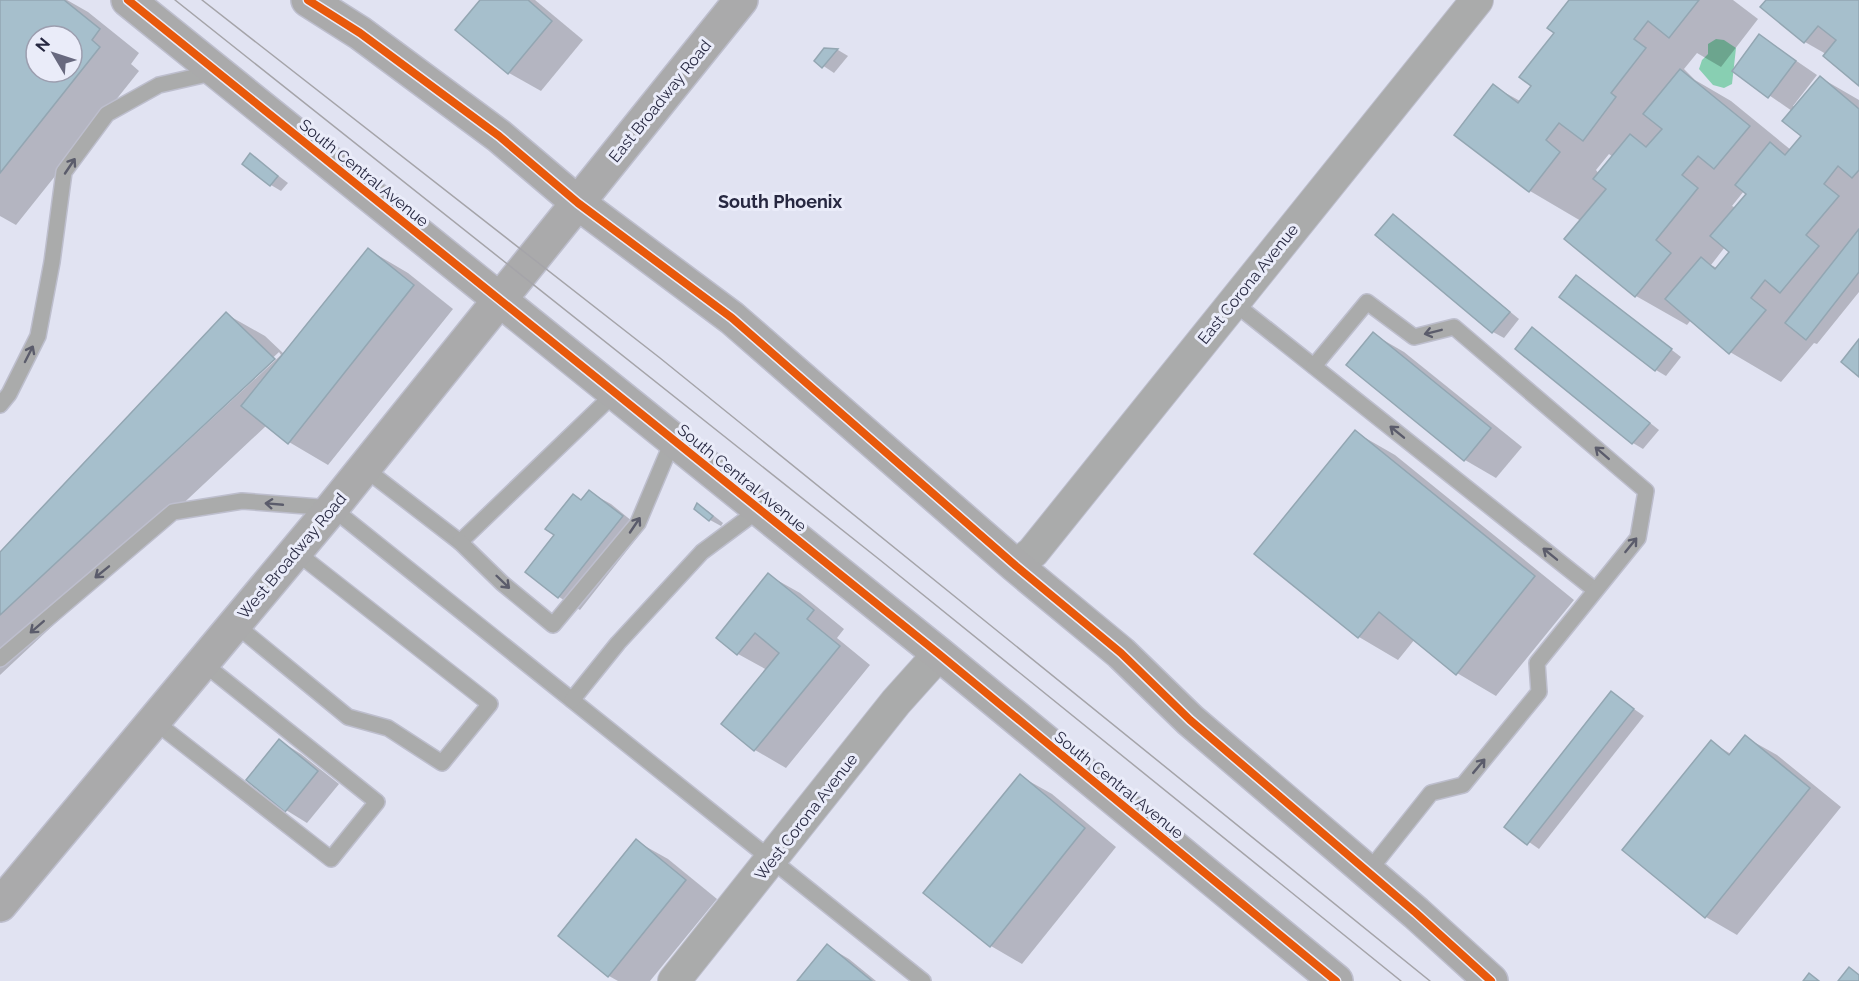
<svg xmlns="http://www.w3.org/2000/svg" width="1859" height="981" font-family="Raleway,sans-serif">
	<rect width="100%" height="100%" fill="#e1e3f2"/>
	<path fill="#88cfb2" d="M1716,39L1724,40L1736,48L1732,84L1724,88L1713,85L1699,69L1702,60L1708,54V44Z"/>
	<g fill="#0003" fill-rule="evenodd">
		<path d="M0,0H67L88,12L139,53L131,64L139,71L16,225L0,216ZM36,36H72V72H36Z"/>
		<path d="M482,0H535L583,40L541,91L509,73L457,30Z"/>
		<path d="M1570,0H1733L1758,19L1721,67L1697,53L1684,69L1695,80L1731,101L1791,150L1803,136L1792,111L1734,71L1760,36L1817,75L1793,106L1795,107L1821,78L1859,100V292L1817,344L1814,343L1781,382L1730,352L1691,320L1687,325L1636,296L1581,221L1530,191L1456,135L1493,86L1520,101L1534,86ZM1609,154L1613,157L1599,174L1596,170ZM1744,191L1748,194L1736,208L1732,206ZM1725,247L1731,252L1717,268L1711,265Z"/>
		<path d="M1767,0H1859V84L1826,54L1805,42Z"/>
		<path d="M825,49L838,50L848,56L834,73L816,61Z"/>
		<path d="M251,155L288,183L281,191L271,185Z"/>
		<path d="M1393,216L1519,319L1504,338L1493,332Z"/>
		<path d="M369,250L408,273L453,309L328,465L289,442L267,425L0,675V554L226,314L265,336L284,354ZM279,352L281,355L20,596L25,590Z"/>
		<path d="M1577,277L1681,357L1666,376L1656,370Z"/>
		<path d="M1532,329L1659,430L1643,449L1633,443Z"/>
		<path d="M1373,334L1404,352L1522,447L1496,478L1465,460L1348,365Z"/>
		<path d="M1355,432L1395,455L1574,600L1496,696L1457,673L1415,639L1398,660L1359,637Z"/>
		<path d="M589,492L611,504L643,530L580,610L559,597L556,535L574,496L583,501Z"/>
		<path d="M698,505L708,511L723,523L721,526L710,520Z"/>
		<path d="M768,575L800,593L844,629L837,638L870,665L786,768L755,750L723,724L767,670L738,654L718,637Z"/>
		<path d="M1611,693L1644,716L1539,849L1506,826Z"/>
		<path d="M1745,737L1777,755L1841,807L1737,935L1706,917L1711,742L1731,754Z"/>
		<path d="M280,741L301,754L339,784L307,823L286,810Z"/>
		<path d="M1020,776L1052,794L1116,847L1022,964L991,946Z"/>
		<path d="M636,841L668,859L717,899L650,981H618L609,976Z"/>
		<path d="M827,946L849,959L876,981H799Z"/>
	</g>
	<g fill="#a6bfcc" stroke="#93a6b2" stroke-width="1.5" fill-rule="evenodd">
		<path d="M0,0H64L100,29L92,40L100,47L0,173ZM36,36H72V72H36Z"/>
		<path d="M480,0H528L552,21L508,74L455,30Z"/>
		<path d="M1569,0H1699L1669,38L1648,21L1634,39L1646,48L1611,93L1616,97L1583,141L1559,123L1546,140L1560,152L1529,192L1454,135L1493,84L1518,103L1531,86L1519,77L1554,33L1547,28Z"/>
		<path d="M1766,0H1859V86L1823,56L1836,40L1818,26L1804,43L1760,7Z"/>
		<path d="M1759,34L1796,61L1768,98L1732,71Z"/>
		<path d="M824,48L838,49L822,68L814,61Z"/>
		<path d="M1680,69L1750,126L1714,169L1698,156L1682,175L1698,188L1656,240L1671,253L1635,297L1564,239L1606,189L1593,179L1630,134L1646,147L1662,129L1643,114Z"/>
		<path d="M1820,76L1859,109V170L1852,178L1838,166L1824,184L1839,196L1806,235L1819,246L1780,293L1765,280L1751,298L1766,310L1729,354L1665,299L1701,257L1715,269L1729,252L1710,236L1746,194L1735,185L1770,142L1785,155L1801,136L1782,121Z"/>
		<path d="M250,153L278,176L270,186L242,164Z"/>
		<path d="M1393,214L1510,312L1492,333L1375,235Z"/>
		<path d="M1859,229V272L1806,340L1785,323Z"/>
		<path d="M368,248L414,285L288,444L241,406Z"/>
		<path d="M1576,275L1672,349L1655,371L1559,297Z"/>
		<path d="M226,312L275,359L0,615V552Z"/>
		<path d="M1532,327L1650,423L1632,444L1515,349Z"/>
		<path d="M1373,332L1491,428L1464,461L1346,365Z"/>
		<path d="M1859,339V377L1841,362Z"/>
		<path d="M1355,430L1535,576L1456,675L1379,612L1358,638L1254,554Z"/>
		<path d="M589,490L623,516L558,598L525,572L554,535L545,529L573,494L581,500Z"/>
		<path d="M697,503L713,516L709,521L694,509Z"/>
		<path d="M768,573L814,610L807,619L840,646L754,751L721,724L779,653L755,633L737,655L716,638Z"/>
		<path d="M1611,691L1634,709L1527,845L1504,827Z"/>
		<path d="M1745,735L1810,788L1705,918L1622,850L1711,740L1729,755Z"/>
		<path d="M279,739L318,771L285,812L246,780Z"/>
		<path d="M1020,774L1085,828L990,947L923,893Z"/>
		<path d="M636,839L686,880L608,977L558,936Z"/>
		<path d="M827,944L872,981H797Z"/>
		<path d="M1849,967L1859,975V981H1838Z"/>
		<path d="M1809,973L1819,981H1803Z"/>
	</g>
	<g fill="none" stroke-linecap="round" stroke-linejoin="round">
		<defs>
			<g id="service">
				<path d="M1234,303L1595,590"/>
				<path d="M1314,366L1367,302L1414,337L1454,327L1646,491L1638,538L1537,663L1539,692L1463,785L1431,793L1368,872"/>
				<path d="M0,405L9,394L38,336L52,262L64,172L107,114L159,85L216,72"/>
				<path d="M364,468L460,542L615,393"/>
				<path d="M460,542L502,583L553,625L638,523L673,440"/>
				<path d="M236,625L348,717L388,728L442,763L490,704L296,552"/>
				<path d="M0,659L173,512L242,501L332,508L923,981"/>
				<path d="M572,700L618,643L702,552L760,509"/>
				<path d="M154,721L331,859L377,802L203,663"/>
			</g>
			<g id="minor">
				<path d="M1016,566L1033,552L1477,0"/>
				<path d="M674,981L896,702L939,654"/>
			</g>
			<g id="secondary">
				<path d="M128,0L939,654L1336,981"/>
				<path d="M308,0L360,33L499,136L578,203L732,318L1016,566L1121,653L1190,720L1416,913L1491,981"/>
				<path d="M0,905L332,508L741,0"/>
			</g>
		</defs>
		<use href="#service" stroke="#bdbecd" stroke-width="18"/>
		<use href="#minor" stroke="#bdbecd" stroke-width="34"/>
		<use href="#secondary" stroke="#bdbecd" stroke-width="36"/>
		<use href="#service" stroke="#aaabab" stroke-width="15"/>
		<use href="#minor" stroke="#aaabab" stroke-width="32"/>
		<use href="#secondary" stroke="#aaaaab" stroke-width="33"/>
		<g stroke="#a5a4a9" stroke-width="1.5">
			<path d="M175,0L880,560L1401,981"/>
			<path d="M202,0L660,358L1430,981"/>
		</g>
		<defs>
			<g id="cycleway">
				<path d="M128,0L939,654L1336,981"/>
				<path d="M308,0L360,33L499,136L578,203L732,318L1016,566L1121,653L1190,720L1416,913L1491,981"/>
			</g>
		</defs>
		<use href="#cycleway" stroke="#eaecf9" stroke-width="11"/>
		<use href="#cycleway" stroke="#e8590c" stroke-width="8"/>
	</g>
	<defs><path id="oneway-shaft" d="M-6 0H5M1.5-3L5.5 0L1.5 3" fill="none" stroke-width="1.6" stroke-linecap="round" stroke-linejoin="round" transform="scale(1.5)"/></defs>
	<g stroke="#5b5c6b">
		<use href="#oneway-shaft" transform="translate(70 166) rotate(-56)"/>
		<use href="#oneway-shaft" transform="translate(1433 332) rotate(166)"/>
		<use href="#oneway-shaft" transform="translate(29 354) rotate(-63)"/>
		<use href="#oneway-shaft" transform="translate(1397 432) rotate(-141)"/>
		<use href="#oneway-shaft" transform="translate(1602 453) rotate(-139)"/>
		<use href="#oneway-shaft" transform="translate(274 504) rotate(-175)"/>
		<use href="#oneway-shaft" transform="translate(635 525) rotate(-56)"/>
		<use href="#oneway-shaft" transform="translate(1631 545) rotate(-51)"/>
		<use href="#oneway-shaft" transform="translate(1550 554) rotate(-141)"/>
		<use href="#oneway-shaft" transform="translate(102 572) rotate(141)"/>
		<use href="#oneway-shaft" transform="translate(503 582) rotate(44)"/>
		<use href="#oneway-shaft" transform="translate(37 627) rotate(139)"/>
		<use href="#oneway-shaft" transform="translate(1479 766) rotate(-50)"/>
	</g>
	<g text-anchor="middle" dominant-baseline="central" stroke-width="6" stroke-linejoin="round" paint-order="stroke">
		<g font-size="16" fill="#272841" stroke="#eaecf9">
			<text transform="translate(660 101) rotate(-51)">East Broadway Road</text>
			<text transform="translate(364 173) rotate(39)">South Central Avenue</text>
			<text transform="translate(1248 284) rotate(-51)">East Corona Avenue</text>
			<text transform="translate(742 478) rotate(39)">South Central Avenue</text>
			<text transform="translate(292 556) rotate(-50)">West Broadway Road</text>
			<text transform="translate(1119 785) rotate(39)">South Central Avenue</text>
			<text transform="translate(806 817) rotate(-52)">West Corona Avenue</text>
		</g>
		<g font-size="18" font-weight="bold" fill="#272841" stroke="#eaecf9">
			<text x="780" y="201">South Phoenix</text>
		</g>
	</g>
	<g transform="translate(54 54) rotate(309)"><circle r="28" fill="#eaecf9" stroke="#9c9eaf" stroke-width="1.5"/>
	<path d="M0-4.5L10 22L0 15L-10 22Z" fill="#68697f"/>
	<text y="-9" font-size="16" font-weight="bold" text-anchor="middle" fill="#272841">N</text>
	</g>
</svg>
